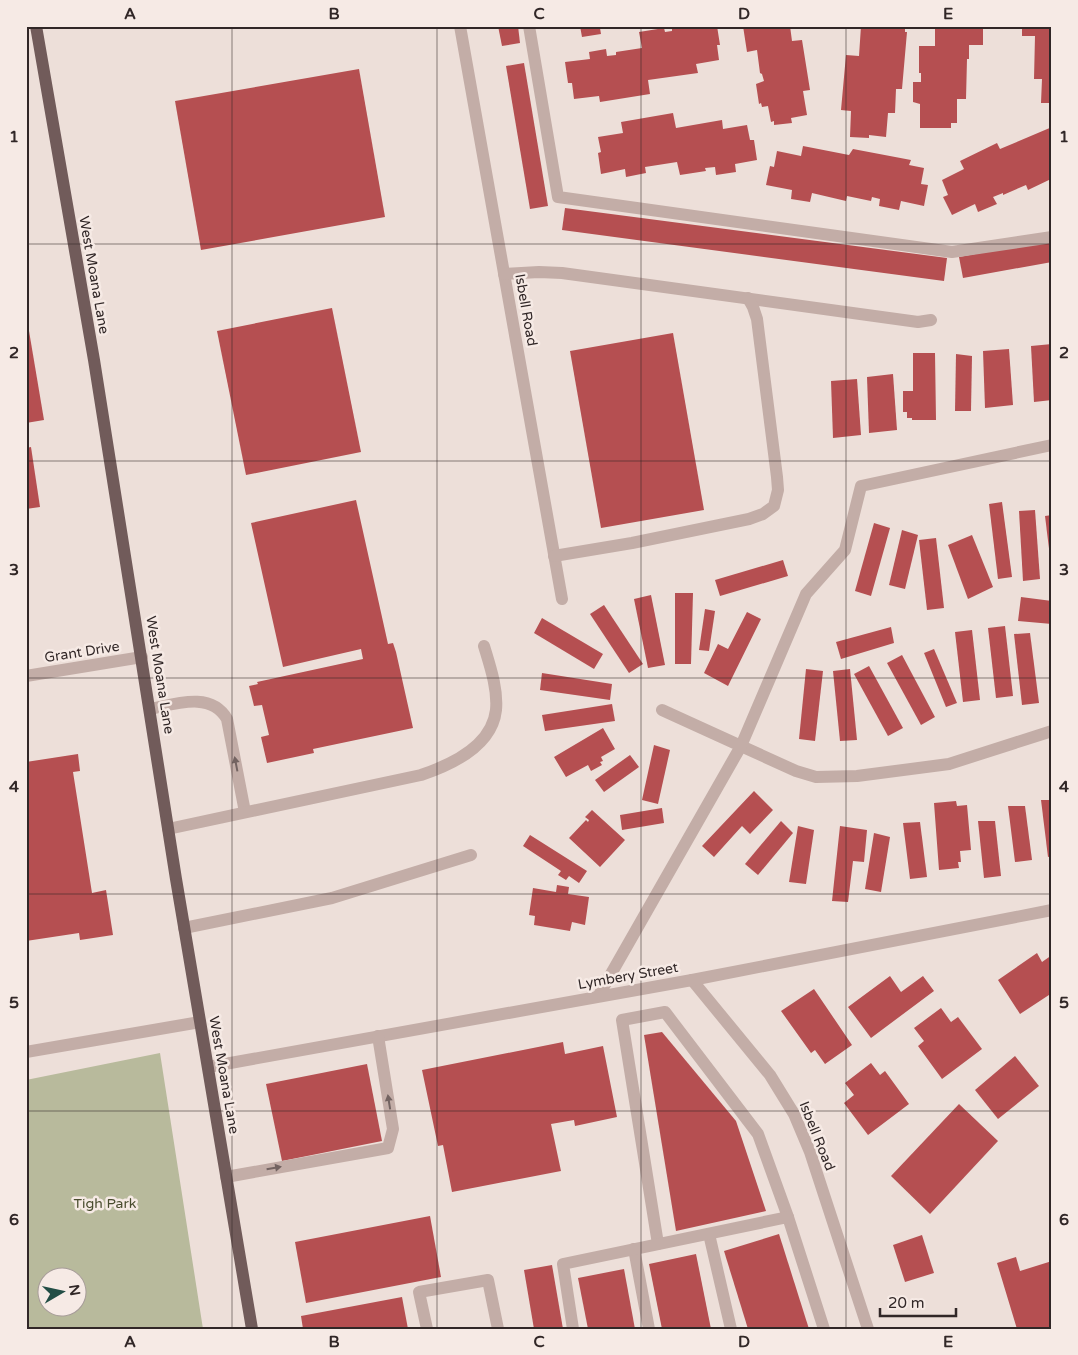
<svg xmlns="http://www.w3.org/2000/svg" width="1078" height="1355" font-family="'Varela Round',sans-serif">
	<rect width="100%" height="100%" fill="#eddfd9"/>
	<path fill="#b8ba9c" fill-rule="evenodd" d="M160,1053L203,1329H26V1080ZM48,1278H78V1308H48Z"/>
	<g fill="#b54f51">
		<path d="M498,26H518L520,43L502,46Z"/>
		<path d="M580,26H607V27L600,28L601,34L582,37Z"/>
		<path d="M672,26H717L720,45H717L719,60L696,64L698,73L648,80L650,94L600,102L599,96L574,99L572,83H568L565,62L590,59L589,52L606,49L607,56L616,55V52L642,48L639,32L664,28L665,32L672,31Z"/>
		<path d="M743,26H790L792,41L802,40L810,90L803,91L807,115L791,118L792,123L774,125V121L771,122L768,106L762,107L761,103L759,104L756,84L764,81L762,74L760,73L757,50L747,52Z"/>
		<path d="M861,26H905V32H907L902,89H896L895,113H888L886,137L869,135V138L850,137L851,111L841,110L846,55L859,56Z"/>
		<path d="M935,26H983V45H969V59H967L966,99H957V123H951V128H920V104L913,102V82H921V73H919V46H935Z"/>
		<path d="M1022,26H1052V103H1041L1042,79H1034L1035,36H1022Z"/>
		<path d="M524,63L548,206L530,209L506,66Z"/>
		<path d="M359,69L385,217L201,250L175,101Z"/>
		<path d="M673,113L676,128L722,120L723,129L747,125L750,140H754L757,160L735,164L736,172L716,175L715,167L705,168L706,171L680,175L677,162L645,167L646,173L626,177L625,169L601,174L598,153L601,152L598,137L623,133L621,122Z"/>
		<path d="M1052,127L1051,179L1028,190L1026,185L1003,195V193L993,197L997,204L978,212L975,204L952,215L943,197L948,195L942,180L964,169L960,161L997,143L1000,149Z"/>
		<path d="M803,146L849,155L853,149L911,160L909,165L924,168L921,184L928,185L924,206L901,201L899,210L879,206L880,199L872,197L871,201L847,196L846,201L812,193L810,202L791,199L792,190L766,185L770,166L774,167L777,151L801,156Z"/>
		<path d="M565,208L947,258L944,281L562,230Z"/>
		<path d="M1052,240V262L963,278L959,257Z"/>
		<path d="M332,308L361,452L246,475L217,331Z"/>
		<path d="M28,325L44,420L26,423V326Z"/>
		<path d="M673,333L704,510L601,528L570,351Z"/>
		<path d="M1052,344V400L1034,402L1031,346Z"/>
		<path d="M1009,349L1013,405L985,408L983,351Z"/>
		<path d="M913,353H935L936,420H912V418H907V412H903V391H913Z"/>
		<path d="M956,354L972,356L971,411H955Z"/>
		<path d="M893,374L897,430L869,433L867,377Z"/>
		<path d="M857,379L861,435L833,438L831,381Z"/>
		<path d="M31,447L40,507L26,509V448Z"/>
		<path d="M356,500L388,644L393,643L396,652L413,728L313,749L314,753L267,763L261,737L269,735L262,705L254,706L249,686L258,684L257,682L363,659L361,649L283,667L251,523Z"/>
		<path d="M1002,502L1012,577L998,579L989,504Z"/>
		<path d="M1035,510L1040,579L1023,581L1019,511Z"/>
		<path d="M1052,515V565H1051L1045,516Z"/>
		<path d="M874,523L890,528L871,596L855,591Z"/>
		<path d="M902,530L918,535L905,589L889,585Z"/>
		<path d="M972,535L993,587L968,599L948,545Z"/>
		<path d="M936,538L944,608L927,610L919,540Z"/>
		<path d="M783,560L788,576L720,596L715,580Z"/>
		<path d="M675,593H693L691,664H675Z"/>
		<path d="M651,595L665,665L648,668L634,599Z"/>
		<path d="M1021,597L1052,601V624L1018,621Z"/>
		<path d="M604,605L643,664L629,673L590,614Z"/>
		<path d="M705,609L715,611L709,651L699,650Z"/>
		<path d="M747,612L761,619L728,686L704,673L718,644L728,649Z"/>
		<path d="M542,618L603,654L594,669L534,633Z"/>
		<path d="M1005,626L1013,696L996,698L988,628Z"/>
		<path d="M891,627L894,643L841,659L836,642Z"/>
		<path d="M972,630L980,700L963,702L955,632Z"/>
		<path d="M1030,633L1039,703L1022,705L1014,634Z"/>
		<path d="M934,649L957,703L946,707L924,653Z"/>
		<path d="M902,655L935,717L921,725L887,663Z"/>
		<path d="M869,666L903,728L888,736L854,674Z"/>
		<path d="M806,669L823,671L815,741L799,739Z"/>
		<path d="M850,669L857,740L840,741L833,671Z"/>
		<path d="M542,673L612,684L610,700L540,690Z"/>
		<path d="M612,704L615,721L545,731L542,715Z"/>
		<path d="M603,728L615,749L601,757L603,761L600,762L602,765L591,771L588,765L566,777L554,757Z"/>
		<path d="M654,745L670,750L658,804L642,800Z"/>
		<path d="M78,754L80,771L73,772L92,893L106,890L113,935L80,940L79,933L26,941V762Z"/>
		<path d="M630,755L639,767L604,792L595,780Z"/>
		<path d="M754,791L773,810L750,834L742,826L714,857L702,846Z"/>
		<path d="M1041,800H1052V856L1048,857Z"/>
		<path d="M956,801L957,806L967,805L971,850L960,851L961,862H958L959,868L939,870L934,803Z"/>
		<path d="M1008,806H1025L1032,860L1015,862Z"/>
		<path d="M662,808L664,823L622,830L620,815Z"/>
		<path d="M592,810L625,840L600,867L569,838L586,820L588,822L589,820L585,817Z"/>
		<path d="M781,821L793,833L758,875L745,864Z"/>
		<path d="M978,821H995L1001,876L984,878Z"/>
		<path d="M920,822L927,877L910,879L903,823Z"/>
		<path d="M798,826L814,830L806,884L789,882Z"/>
		<path d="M840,826L867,830L864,862L853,861L848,902L832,901Z"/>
		<path d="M874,833L890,837L881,892L865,889Z"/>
		<path d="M530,835L587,871L579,883L569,876L566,880L558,875L561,871L523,846Z"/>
		<path d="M557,885L569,887L568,894L589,897L585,925L572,922L570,931L534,925L535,916L529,915L533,888L556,892Z"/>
		<path d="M1037,953L1042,962L1052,955V993L1020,1014L998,980Z"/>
		<path d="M890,976L901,992L923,976L934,991L871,1038L848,1007Z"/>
		<path d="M814,989L852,1045L825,1064L815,1050L811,1053L781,1011Z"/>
		<path d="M941,1008L951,1022L958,1017L982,1049L942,1079L918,1046L924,1041L914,1028Z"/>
		<path d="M662,1032L736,1121L766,1211L676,1231L644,1035Z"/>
		<path d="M563,1042L565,1054L603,1046L617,1117L575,1126L574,1120L551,1124L561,1171L452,1192L443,1145L438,1146L422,1070Z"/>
		<path d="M1015,1056L1039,1086L998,1119L975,1090Z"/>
		<path d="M871,1063L880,1075L885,1071L909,1104L868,1135L844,1103L854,1095L845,1083Z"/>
		<path d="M367,1064L382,1141L282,1161L266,1084Z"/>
		<path d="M959,1104L998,1141L930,1214L891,1176Z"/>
		<path d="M430,1216L441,1277L306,1303L295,1242Z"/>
		<path d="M779,1234L809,1329H748L724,1251Z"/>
		<path d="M922,1235L934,1273L905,1282L893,1245Z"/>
		<path d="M696,1254L711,1329H662L649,1264Z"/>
		<path d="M1016,1257L1020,1271L1052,1261V1329H1017L997,1263Z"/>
		<path d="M552,1265L563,1329H534L524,1270Z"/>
		<path d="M624,1269L635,1329H588L578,1278Z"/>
		<path d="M402,1297L408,1329H303L301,1316Z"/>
	</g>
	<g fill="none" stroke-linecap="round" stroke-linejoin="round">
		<g stroke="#c3ada7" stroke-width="12">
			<path d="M460,26L562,599"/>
			<path d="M529,26L558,197L952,252L1052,237"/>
			<path d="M504,274L539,272L562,273L918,322L931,320"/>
			<path d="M1052,445L861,486L845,550L806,594L741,746L796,771L816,777L857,776L949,764L1052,731"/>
			<path d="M554,556L632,543L749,519L763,514L774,506L778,490L777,477L757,319L753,307L748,298"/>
			<path d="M26,676L142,657"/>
			<path d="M150,709C175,704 211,691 227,719L245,812"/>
			<path d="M168,829L421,775C451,765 492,746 496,710C498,689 490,666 484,646"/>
			<path d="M184,928L332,898L471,855"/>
			<path d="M692,980L770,1075L794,1114L810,1152L868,1329"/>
			<path d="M599,995L741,746L662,710"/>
			<path d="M26,1052L200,1022"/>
			<path d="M208,1067L692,980L1052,910"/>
			<path d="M226,1177L388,1148L393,1129L378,1036"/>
			<path d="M709,1234L731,1329"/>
			<path d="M658,1244L622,1020L665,1012L758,1134L788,1217"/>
			<path d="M634,1249L649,1329"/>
			<path d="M427,1329L419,1292L488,1280L498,1329"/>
			<path d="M573,1329L563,1264L788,1217L824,1329"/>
		</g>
		<path stroke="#715b5a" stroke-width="12" d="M36,26L94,360L176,879L252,1329"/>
	</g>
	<defs><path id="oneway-solid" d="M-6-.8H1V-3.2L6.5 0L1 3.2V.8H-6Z" transform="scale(1.25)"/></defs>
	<g fill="#736361">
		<use href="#oneway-solid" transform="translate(236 764) rotate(-101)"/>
		<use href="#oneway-solid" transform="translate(389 1102) rotate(-99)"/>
		<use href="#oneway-solid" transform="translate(274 1168) rotate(-10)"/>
	</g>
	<path fill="none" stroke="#312727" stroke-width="1" stroke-opacity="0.55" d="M232,26V1329M437,26V1329M641,26V1329M846,26V1329M26,244H1052M26,461H1052M26,678H1052M26,894H1052M26,1111H1052"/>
	<g text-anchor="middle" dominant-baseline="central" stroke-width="5" stroke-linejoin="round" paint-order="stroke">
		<g font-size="14" fill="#312727" stroke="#f6eae5">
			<text transform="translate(94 275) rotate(80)">West Moana Lane</text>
			<text transform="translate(526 310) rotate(80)">Isbell Road</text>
			<text transform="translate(82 652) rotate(-9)">Grant Drive</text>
			<text transform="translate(160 675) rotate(81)">West Moana Lane</text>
			<text transform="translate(628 976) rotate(-10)">Lymbery Street</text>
			<text transform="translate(224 1075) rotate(80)">West Moana Lane</text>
			<text transform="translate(817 1136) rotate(68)">Isbell Road</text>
		</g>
		<g font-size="14" fill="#494c2e" stroke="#f6eae5">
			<text x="105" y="1203">Tigh Park</text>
		</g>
	</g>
	<rect width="1078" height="1355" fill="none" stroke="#f6eae5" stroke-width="55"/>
	<g transform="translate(62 1292) rotate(81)"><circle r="24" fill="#f6eae5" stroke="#a79c99"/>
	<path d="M0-4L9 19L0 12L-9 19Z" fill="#224d45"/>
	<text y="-8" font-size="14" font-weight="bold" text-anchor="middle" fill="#312727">N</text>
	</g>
	<path d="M880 1308v8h76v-8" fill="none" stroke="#312727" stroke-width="2.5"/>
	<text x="888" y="1308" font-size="15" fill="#312727" stroke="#f6eae5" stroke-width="4" paint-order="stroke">20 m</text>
	<rect x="28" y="28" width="1022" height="1300" fill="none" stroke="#312727" stroke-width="2"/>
	<g font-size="16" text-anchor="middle" font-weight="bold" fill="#312727">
		<text x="130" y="19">A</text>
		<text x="334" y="19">B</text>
		<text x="539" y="19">C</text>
		<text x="744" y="19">D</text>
		<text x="948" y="19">E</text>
		<text x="14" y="142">1</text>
		<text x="1064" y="142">1</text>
		<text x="14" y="358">2</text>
		<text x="1064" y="358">2</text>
		<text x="14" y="575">3</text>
		<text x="1064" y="575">3</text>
		<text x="14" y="792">4</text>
		<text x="1064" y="792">4</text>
		<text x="14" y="1008">5</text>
		<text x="1064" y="1008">5</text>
		<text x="14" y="1225">6</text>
		<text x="1064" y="1225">6</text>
		<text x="130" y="1347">A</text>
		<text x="334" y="1347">B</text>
		<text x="539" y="1347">C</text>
		<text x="744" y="1347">D</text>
		<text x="948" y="1347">E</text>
	</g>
</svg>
